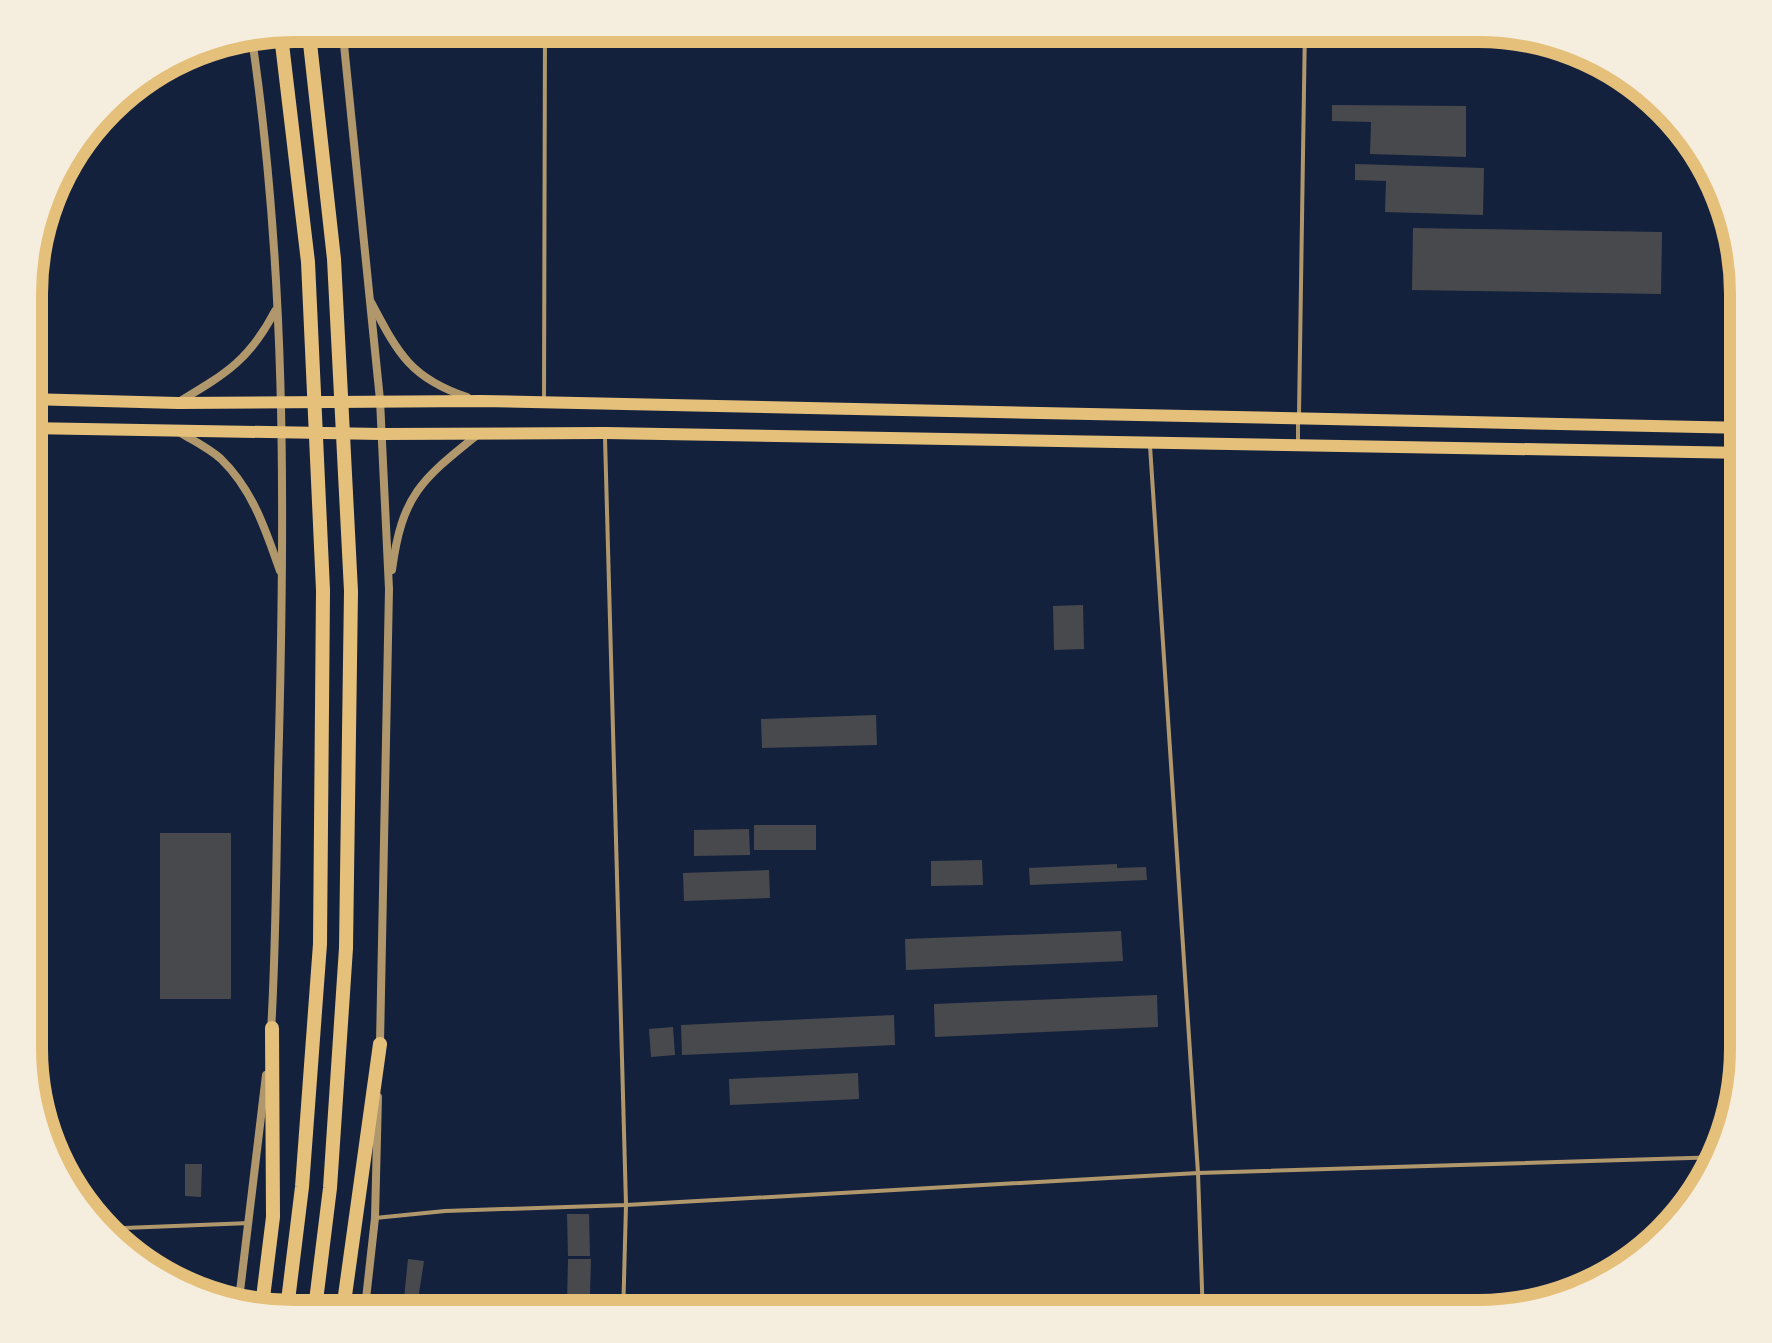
<svg xmlns="http://www.w3.org/2000/svg" width="1772" height="1343" font-family="Signika,sans-serif">
	<rect width="100%" height="100%" fill="#14213d"/>
	<g fill="#48494c">
		<path d="M1332,105L1466,106V157L1370,154L1371,122L1332,121Z"/>
		<path d="M1355,164L1484,168L1483,215L1385,212L1386,181L1355,180Z"/>
		<path d="M1413,228L1662,232L1661,294L1412,290Z"/>
		<path d="M1083,605L1084,649L1054,650L1053,606Z"/>
		<path d="M876,715L877,745L762,748L761,719Z"/>
		<rect x="754" y="825" width="62" height="25"/>
		<path d="M749,829L750,855L694,856V830Z"/>
		<rect x="160" y="833" width="71" height="166"/>
		<path d="M982,860L983,885L931,886V861Z"/>
		<path d="M1117,864V868L1146,867L1147,880L1030,885L1029,868Z"/>
		<path d="M769,870L770,898L684,901L683,873Z"/>
		<path d="M1121,931L1123,961L906,970L905,939Z"/>
		<path d="M1157,995L1158,1027L935,1037L934,1004Z"/>
		<path d="M894,1015L895,1045L682,1055L681,1025Z"/>
		<path d="M673,1027L675,1055L651,1057L649,1029Z"/>
		<path d="M858,1073L859,1099L730,1105L729,1079Z"/>
		<path d="M185,1164H202L201,1197L185,1196Z"/>
		<path d="M567,1214H589L590,1256H568Z"/>
		<path d="M408,1259L424,1261L418,1300H467V1318H402Z"/>
		<path d="M568,1259H591L590,1294L578,1295V1304H567Z"/>
	</g>
	<g fill="none" stroke-linecap="round" stroke-linejoin="round">
		<g stroke="#b1986c" stroke-width="4">
			<path d="M544,400L545,25"/>
			<path d="M1299,414L1305,25"/>
			<path d="M605,438L626,1205L623,1318"/>
			<path d="M1298,443V423"/>
			<path d="M1150,446L1198,1173L1203,1318"/>
			<path d="M375,1218L445,1211L626,1205L1198,1173L1723,1157"/>
			<path d="M99,1229L250,1223"/>
		</g>
		<g stroke="#b1986c" stroke-width="8">
			<path d="M342,25L380,400L389,589L380,1043"/>
			<path d="M251,32C286,264 285,502 279,736C276,834 277,933 271,1031"/>
			<path d="M371,302C398,353 410,378 467,397"/>
			<path d="M182,400C227,373 250,359 275,311"/>
			<path d="M181,433C194,441 210,449 221,459C253,490 266,531 280,571"/>
			<path d="M392,570C402,495 421,480 477,435"/>
			<path d="M238,1308L266,1075"/>
			<path d="M364,1317L375,1218L378,1097"/>
		</g>
		<g stroke="#e5c07b" stroke-width="12">
			<path d="M27,399L178,403L481,401L1747,428"/>
			<path d="M27,428L381,434L605,433L1747,453"/>
		</g>
		<g stroke="#e5c07b" stroke-width="14">
			<path d="M308,25L334,259L351,591L346,948L330,1188L314,1317"/>
			<path d="M280,27L308,262L323,590L320,944L302,1187L286,1317"/>
			<path d="M261,1314L273,1217L272,1028"/>
			<path d="M342,1317L380,1044"/>
		</g>
	</g>
	<path d="M0 0H1772V1343H0ZM294 42H1478A252 252 0 0 1 1730 294V1048A252 252 0 0 1 1478 1300H294A252 252 0 0 1 42 1048V294A252 252 0 0 1 294 42Z" fill="#f5edde" fill-rule="evenodd"/>
	<path fill="none" stroke="#e5c07b" stroke-width="12" d="M294 42H1478A252 252 0 0 1 1730 294V1048A252 252 0 0 1 1478 1300H294A252 252 0 0 1 42 1048V294A252 252 0 0 1 294 42Z"/>
</svg>
